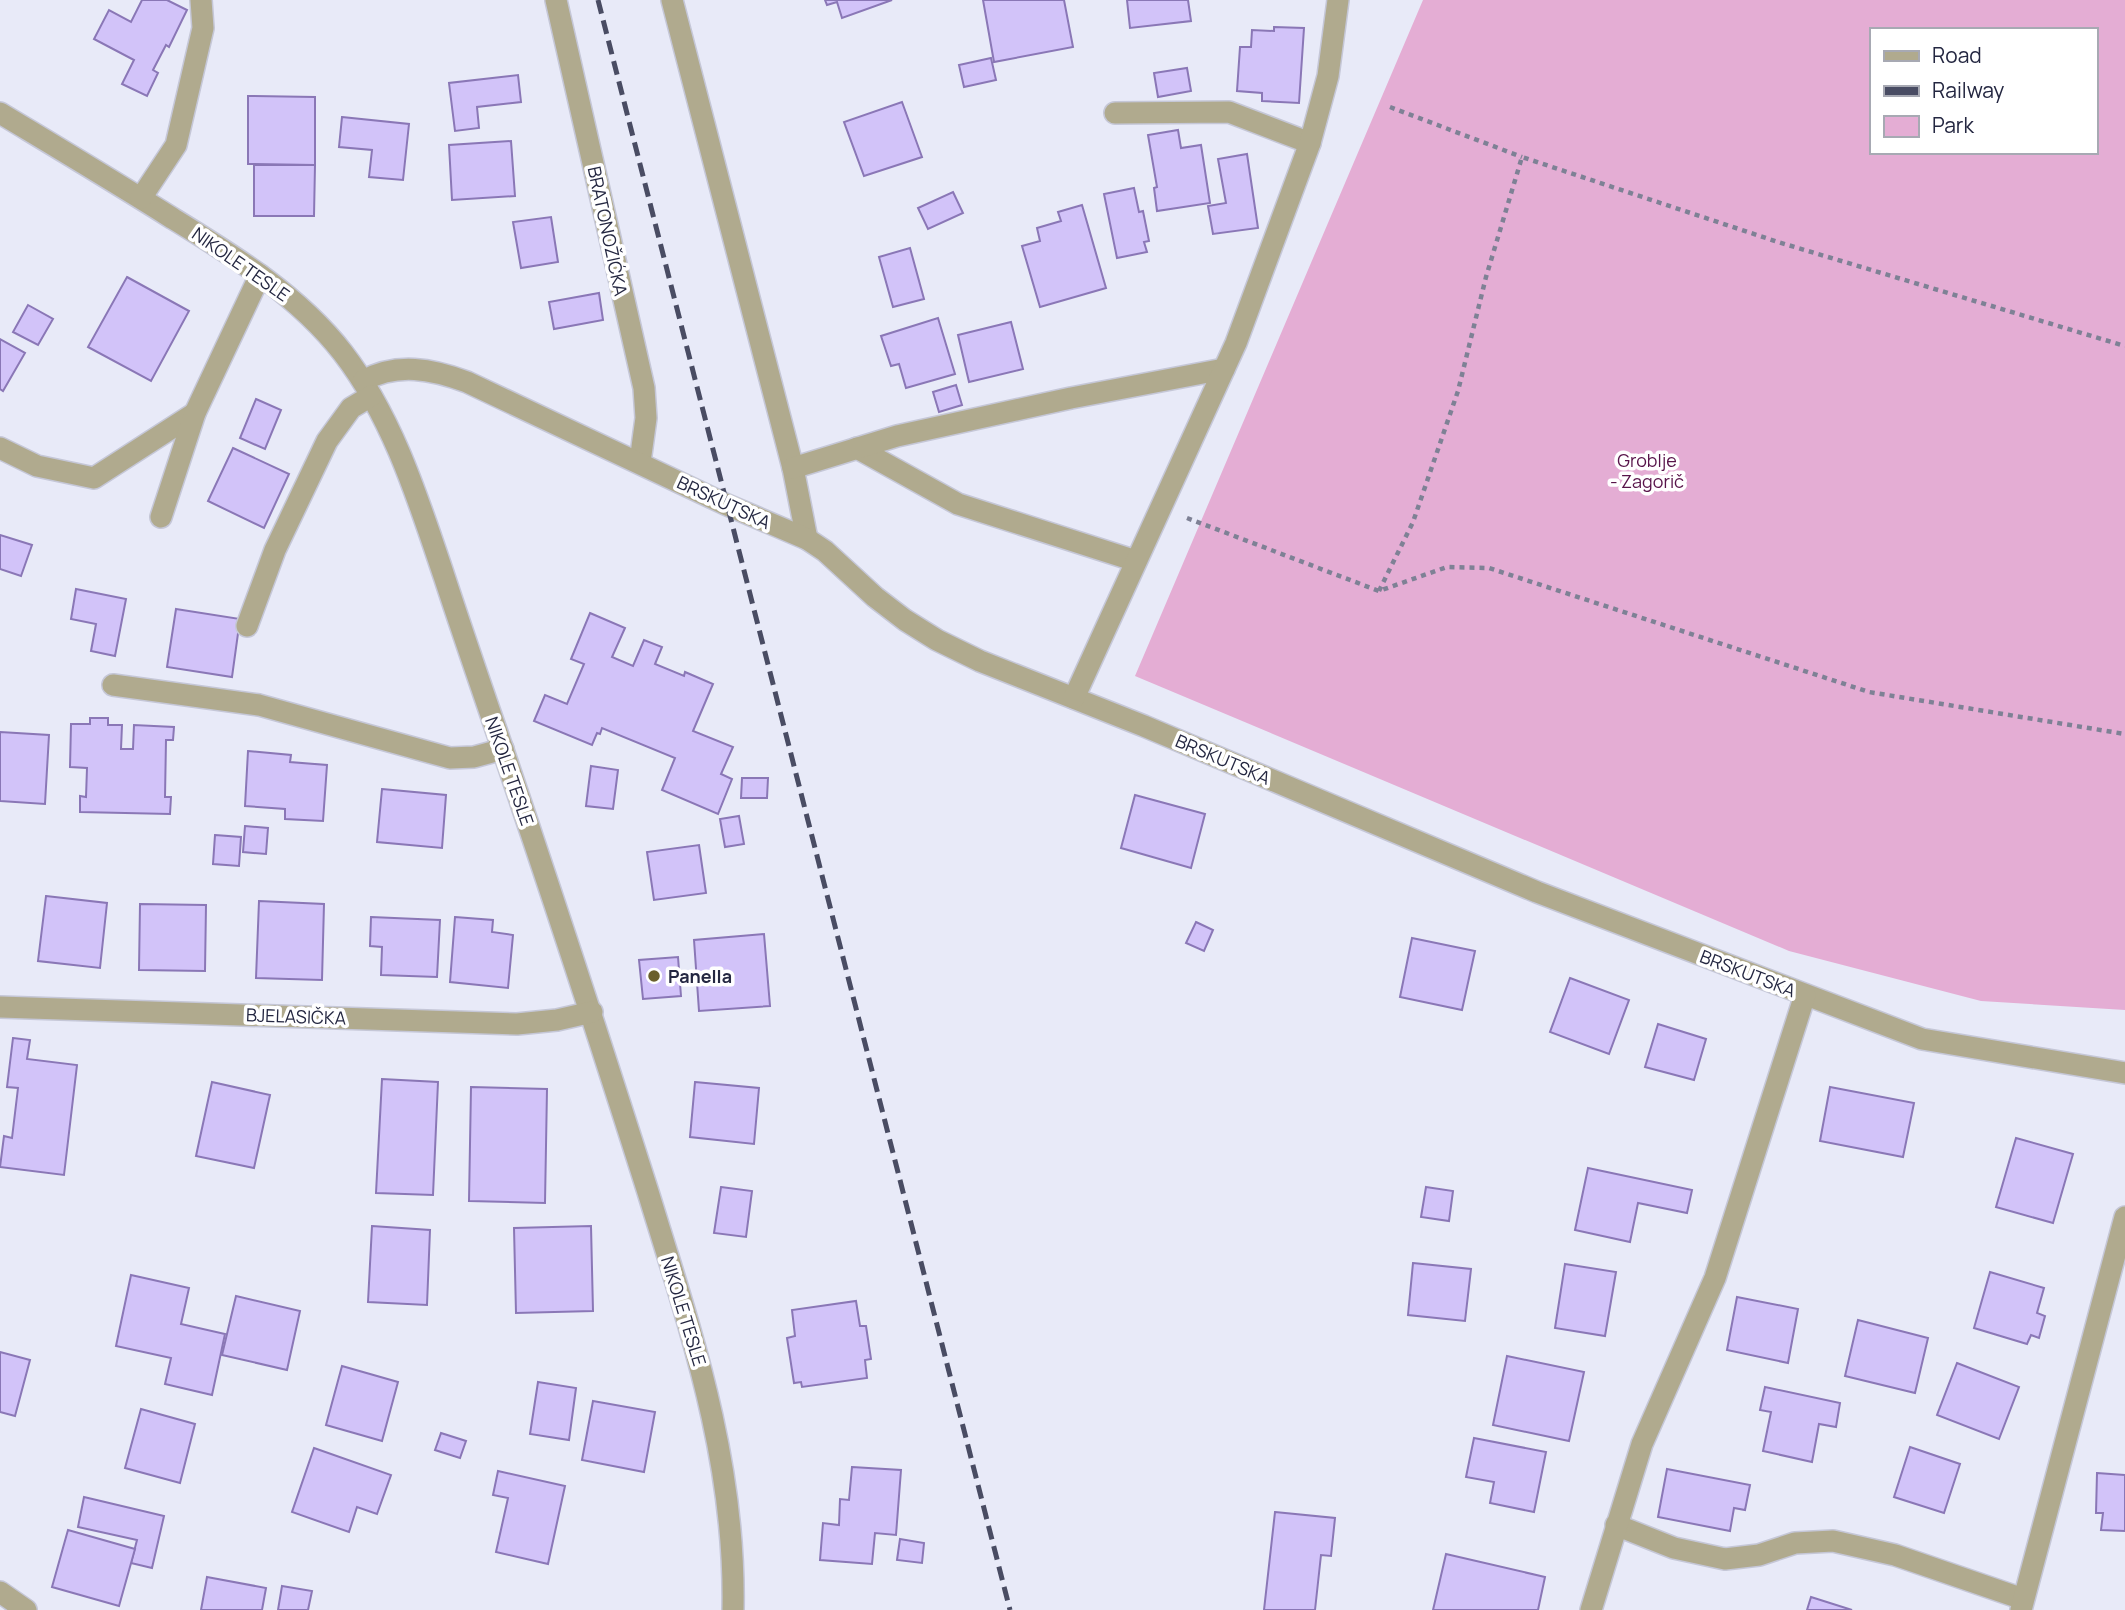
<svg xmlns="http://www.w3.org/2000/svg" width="2125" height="1610" font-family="Manrope,sans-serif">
	<rect width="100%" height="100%" fill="#e8eaf8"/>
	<path fill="#e4add4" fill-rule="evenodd" d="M1423,0H2125V1010L1981,1001L1789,951L1135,676ZM1871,30H2095V152H1871Z"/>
	<g fill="#d2c3f9" stroke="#8a77b6" stroke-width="2">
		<path d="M142,0H167L187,10L169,47L166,45L153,70L158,73L147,96L122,84L134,60L94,39L109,10L131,22Z"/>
		<path d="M825,0H892L842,18L837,2L827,5Z"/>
		<path d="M983,0H1064L1073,47L994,62Z"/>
		<path d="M1127,0H1188L1191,21L1130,28Z"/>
		<path d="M1274,27L1304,28L1299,103L1262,101V93L1237,91L1240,47H1251L1252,30L1274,31Z"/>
		<path d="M991,58L996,80L964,87L959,65Z"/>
		<path d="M1187,68L1191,91L1158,97L1154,73Z"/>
		<path d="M518,75L521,102L477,107L479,128L455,131L449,83Z"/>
		<path d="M248,96L315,97V165L248,164Z"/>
		<path d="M902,102L922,157L864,176L844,122Z"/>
		<path d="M342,117L409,124L403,180L369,177L372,150L339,147Z"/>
		<path d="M1178,130L1181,148L1201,145L1210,203L1157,211L1154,188L1157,187L1148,135Z"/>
		<path d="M511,141L515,196L452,200L449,145Z"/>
		<path d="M1247,154L1258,228L1213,234L1208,206L1226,203L1218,159Z"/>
		<path d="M254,165H315L314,216H254Z"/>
		<path d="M1134,188L1139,212L1143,211L1149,241L1144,242L1147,252L1117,258L1104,194Z"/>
		<path d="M953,192L963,213L928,229L918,208Z"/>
		<path d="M1082,205L1106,288L1040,307L1022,246L1040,241L1037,228L1061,221L1058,212Z"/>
		<path d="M551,217L558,262L521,268L513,222Z"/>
		<path d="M910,248L924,299L893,307L879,257Z"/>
		<path d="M127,277L189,311L151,381L88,347Z"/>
		<path d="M599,293L603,320L554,329L549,302Z"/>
		<path d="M28,305L53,319L38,345L13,332Z"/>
		<path d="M938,318L955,374L906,388L899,364L891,366L881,336Z"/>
		<path d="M1011,322L1023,369L969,382L958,335Z"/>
		<path d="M0,339L25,353L3,391L0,389Z"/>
		<path d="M956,385L962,405L939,412L933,392Z"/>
		<path d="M256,399L281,410L265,449L240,438Z"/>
		<path d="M233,448L289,474L264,528L208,501Z"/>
		<path d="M0,535L32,545L21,576L0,569Z"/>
		<path d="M76,589L126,599L115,656L91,651L96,624L71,619Z"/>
		<path d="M176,609L240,619L232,677L167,667Z"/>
		<path d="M590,613L625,628L612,657L633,666L644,640L662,647L655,664L684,676L685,672L713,684L693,731L733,747L721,774L732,779L718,814L662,790L675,758L602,728L600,734L597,733L592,745L534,721L545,695L567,704L584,664L571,659Z"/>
		<path d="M90,718H108V725H122L121,749H133L134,725L174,727L173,740H166L165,797H171L170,814L80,812V796L86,797L87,768L70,767L71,724H90Z"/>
		<path d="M0,732L49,735L45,804L0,801Z"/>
		<path d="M248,751L291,755L290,762L327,765L323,821L285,819V809L245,806Z"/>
		<path d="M591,766L618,770L613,809L586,806Z"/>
		<path d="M742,778H768L767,798H741Z"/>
		<path d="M382,789L446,795L442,848L377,842Z"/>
		<path d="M1135,795L1205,814L1191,868L1121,848Z"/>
		<path d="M739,816L744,844L725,847L720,819Z"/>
		<path d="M245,826L268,828L266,854L243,852Z"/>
		<path d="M215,835L241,837L239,866L213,864Z"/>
		<path d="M699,845L706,893L654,900L647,852Z"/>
		<path d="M46,896L107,903L100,968L38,961Z"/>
		<path d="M259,901L324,904L322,980L256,978Z"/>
		<path d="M140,904L206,905L205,971L139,970Z"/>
		<path d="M371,917L440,920L437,977L381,975L382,947L370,946Z"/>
		<path d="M455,917L493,920L492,932L513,935L508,988L450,982Z"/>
		<path d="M1196,922L1213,930L1204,951L1186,943Z"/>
		<path d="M764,934L770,1006L699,1011L694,940Z"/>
		<path d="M1412,938L1475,951L1462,1010L1400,997Z"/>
		<path d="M678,957L681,996L643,999L639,960Z"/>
		<path d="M1570,978L1629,1000L1609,1054L1550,1032Z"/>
		<path d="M1658,1024L1706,1039L1694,1080L1645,1067Z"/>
		<path d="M13,1038L30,1040L27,1059L77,1065L64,1175L0,1167L4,1136L12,1138L18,1088L7,1087Z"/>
		<path d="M382,1079L438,1082L433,1195L376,1193Z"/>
		<path d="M212,1082L270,1095L254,1168L196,1156Z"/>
		<path d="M695,1082L759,1088L754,1144L690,1137Z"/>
		<path d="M471,1087L547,1089L545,1203L469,1201Z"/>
		<path d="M1830,1087L1914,1103L1903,1157L1820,1141Z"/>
		<path d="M2016,1138L2073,1154L2053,1223L1996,1207Z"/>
		<path d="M1588,1168L1692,1190L1687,1213L1638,1203L1630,1242L1575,1230Z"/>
		<path d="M721,1187L752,1191L746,1237L714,1233Z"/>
		<path d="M1426,1187L1453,1191L1449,1221L1421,1217Z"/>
		<path d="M372,1226L430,1230L427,1305L368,1302Z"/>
		<path d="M591,1226L593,1311L516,1313L514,1228Z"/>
		<path d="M1413,1263L1471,1269L1465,1321L1408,1315Z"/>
		<path d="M1565,1264L1616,1272L1605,1336L1555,1328Z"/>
		<path d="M1990,1272L2044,1288L2037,1313L2045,1316L2039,1338L2031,1335L2027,1344L1974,1328Z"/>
		<path d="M131,1275L189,1288L181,1324L225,1334L212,1395L165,1384L171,1358L116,1346Z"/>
		<path d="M236,1296L300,1311L287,1370L222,1355Z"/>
		<path d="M1737,1297L1798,1309L1788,1363L1727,1350Z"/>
		<path d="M856,1301L860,1326H866L871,1359L865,1360L867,1378L802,1387L801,1382L794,1383L787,1338L795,1336L792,1310Z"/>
		<path d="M1858,1320L1928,1338L1915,1393L1845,1376Z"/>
		<path d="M0,1352L30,1360L15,1416L0,1412Z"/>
		<path d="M1507,1356L1584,1372L1569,1441L1493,1425Z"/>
		<path d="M1957,1363L2019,1387L1999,1439L1937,1415Z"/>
		<path d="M342,1366L398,1382L382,1441L326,1425Z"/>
		<path d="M538,1382L576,1388L569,1440L530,1434Z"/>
		<path d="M1765,1387L1840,1403L1836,1427L1819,1424L1812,1462L1763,1451L1771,1412L1760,1410Z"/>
		<path d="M593,1401L655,1412L644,1472L582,1460Z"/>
		<path d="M141,1409L195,1424L180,1483L125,1468Z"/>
		<path d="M441,1433L466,1441L460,1458L435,1450Z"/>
		<path d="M1474,1438L1546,1452L1534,1512L1490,1503L1494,1482L1466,1477Z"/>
		<path d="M1910,1447L1960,1464L1944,1513L1894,1497Z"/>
		<path d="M314,1448L391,1475L377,1514L357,1507L349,1532L292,1512Z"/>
		<path d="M852,1467L901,1470L896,1535L875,1533L872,1564L820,1560L823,1523L839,1525L840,1499L849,1500Z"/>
		<path d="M1667,1469L1750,1485L1745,1510L1734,1508L1730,1531L1658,1517Z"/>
		<path d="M498,1471L565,1486L548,1564L496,1552L508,1498L493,1495Z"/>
		<path d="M2097,1473L2125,1475V1531L2101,1530L2103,1513H2096Z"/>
		<path d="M84,1497L164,1516L152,1568L131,1563L137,1540L78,1527Z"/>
		<path d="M1275,1512L1335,1518L1331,1556L1321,1555L1315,1610H1264Z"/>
		<path d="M68,1530L135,1549L119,1606L52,1587Z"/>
		<path d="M900,1539L924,1543L922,1563L897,1560Z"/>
		<path d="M1446,1554L1545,1577L1538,1610H1433Z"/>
		<path d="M207,1577L266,1588L262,1610H201Z"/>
		<path d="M282,1586L312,1591L308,1610H278Z"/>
		<path d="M1811,1597L1852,1610H1807Z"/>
	</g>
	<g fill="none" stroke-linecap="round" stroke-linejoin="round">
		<defs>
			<g id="minor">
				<path d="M556,0L644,388L646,418L640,462"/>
				<path d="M672,0L793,468L807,539"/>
				<path d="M0,113C58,148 115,182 172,218C234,256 298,295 343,353C393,418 418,499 444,576C463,634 483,692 503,750C553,897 601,1044 648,1192C691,1332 736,1461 733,1610"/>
				<path d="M1115,113L1229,112L1310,143"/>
				<path d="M141,198L176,145L203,28L201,0"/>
				<path d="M363,381C397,362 432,369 467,382L725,504L807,539L825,551L875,597L905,620L937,640L980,661L1144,726L1537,892L1922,1039L2125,1073"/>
				<path d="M0,448L37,466L94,478L195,413"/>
				<path d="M857,448L958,504L1136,561"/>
				<path d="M793,468L897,436L1071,398L1224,369"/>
				<path d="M161,517L195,413L260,275"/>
				<path d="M247,626L275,550L327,441L351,408L371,396"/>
				<path d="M113,685L259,705L450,758L474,757L503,749"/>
				<path d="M1074,698L1236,343L1310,143L1328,76L1338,0"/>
				<path d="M0,1007L517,1024L557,1020L592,1012"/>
				<path d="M1616,1525L1674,1548L1725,1559L1759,1555L1795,1543L1833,1541L1895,1555L2023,1599"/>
				<path d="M0,1592L26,1610"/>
				<path d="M1591,1610L1642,1444L1715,1278L1805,995"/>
				<path d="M2021,1610L2125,1217"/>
			</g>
		</defs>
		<use href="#minor" stroke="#c5c7d7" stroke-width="24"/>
		<g stroke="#7e8195" stroke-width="4.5" stroke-dasharray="5 5" stroke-linecap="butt">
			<path d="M1390,107L1522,157"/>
			<path d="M1187,518L1379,591L1447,567L1489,568L1869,692L2125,734"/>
			<path d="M1379,591L1413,522L1458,391L1486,277L1522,157L1778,242L2125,346"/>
		</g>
		<use href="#minor" stroke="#b0aa8e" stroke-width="21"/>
		<path stroke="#494c63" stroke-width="5" stroke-dasharray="14 7" stroke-linecap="butt" d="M598,0L1010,1610"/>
	</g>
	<circle fill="#6a5f2b" stroke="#fff" stroke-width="2.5" cx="654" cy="976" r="7"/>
	<g text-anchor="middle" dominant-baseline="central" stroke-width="7" stroke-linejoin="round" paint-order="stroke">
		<g font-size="18" fill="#242741" stroke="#fff">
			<text transform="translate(608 231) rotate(78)">BRATONOŽIĆKA</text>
			<text transform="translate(241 264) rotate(35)">NIKOLE TESLE</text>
			<text transform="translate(724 502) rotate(25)">BRSKUTSKA</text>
			<text transform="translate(1223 759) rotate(23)">BRSKUTSKA</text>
			<text transform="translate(510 771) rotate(71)">NIKOLE TESLE</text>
			<text transform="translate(1748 973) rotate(21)">BRSKUTSKA</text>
			<text transform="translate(296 1016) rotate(2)">BJELASIČKA</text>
			<text transform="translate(684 1311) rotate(73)">NIKOLE TESLE</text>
		</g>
		<g font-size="18" fill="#58144a" stroke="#fff">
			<text x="1647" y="460">Groblje<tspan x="1647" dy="21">- Zagorič</tspan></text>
		</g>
		<g font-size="18" font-weight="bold" fill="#242741" stroke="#fff" text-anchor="start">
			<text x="668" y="976">Panella</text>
		</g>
	</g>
	<rect x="1870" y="28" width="228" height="126" fill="#ffffff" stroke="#a7a9b3" stroke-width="2"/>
	<rect x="1884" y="51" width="35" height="10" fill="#b0aa8e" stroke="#a7a9b3" stroke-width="2"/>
	<text x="1932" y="63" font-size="21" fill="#242741">Road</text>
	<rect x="1884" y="86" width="35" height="10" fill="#494c63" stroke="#a7a9b3" stroke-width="2"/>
	<text x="1932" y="98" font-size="21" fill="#242741">Railway</text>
	<rect x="1884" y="116" width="35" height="21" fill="#e4add4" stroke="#a7a9b3" stroke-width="2"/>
	<text x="1932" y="133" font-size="21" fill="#242741">Park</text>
</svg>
